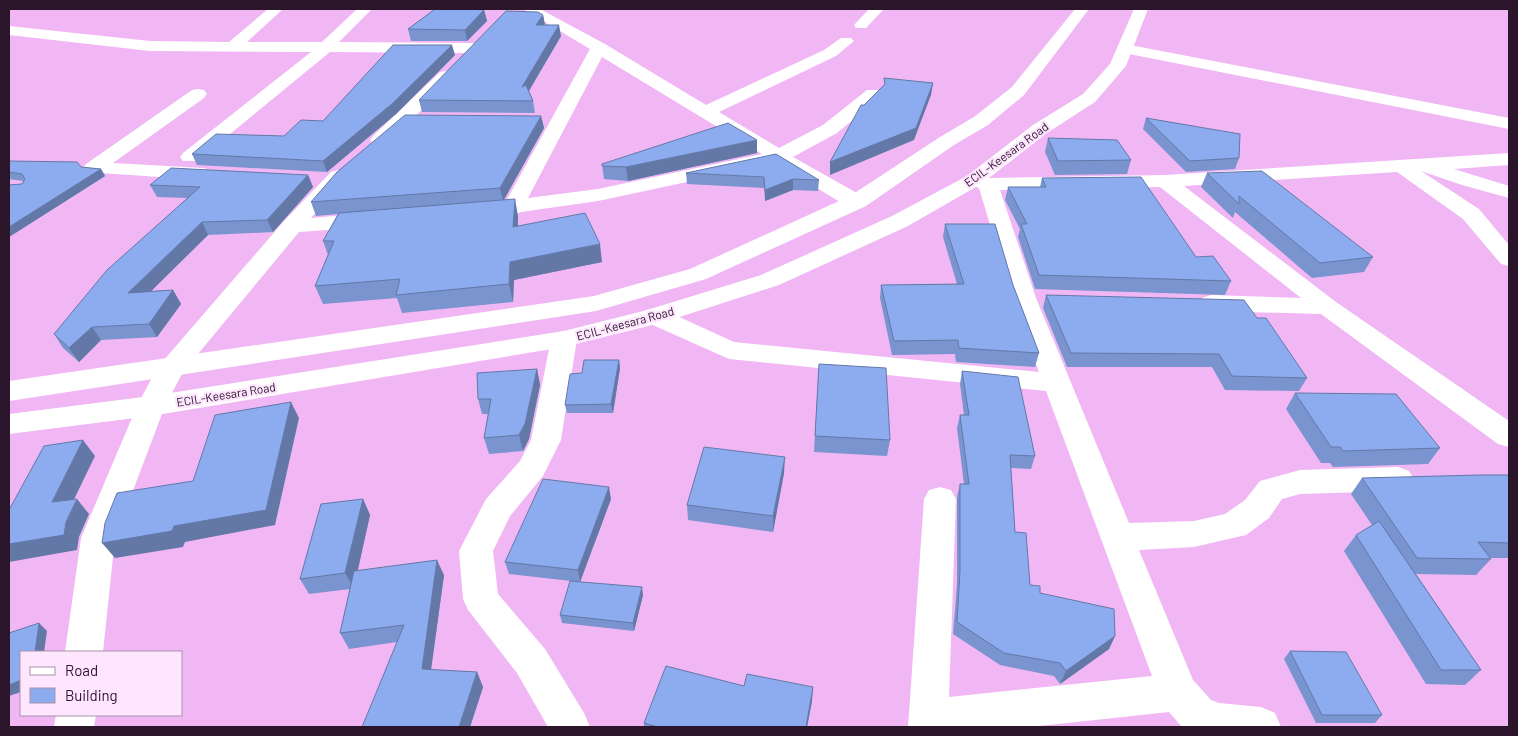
<svg xmlns="http://www.w3.org/2000/svg" width="1518" height="736" font-family="Barlow,sans-serif">
	<rect width="100%" height="100%" fill="#f1b7f4"/>
	<g fill="none" stroke-linecap="round" stroke-linejoin="round">
		<g fill="#fff" fill-rule="evenodd">
			<path d="M268,9H283L247,42H322L357,9H372L339,42L473,43L481,48L473,53L330,52L197,161H183L180,157L183,153L311,52L150,51L9,35V26L150,41L229,42Z"/>
			<path d="M523,9H540L605,44L706,105L824,50L841,38H851L854,41L836,56L719,112L779,148L823,125L867,90H879L882,94L879,98L837,133L793,157L864,197L867,202L864,207L856,208L848,207L776,163L598,201L521,212C514,216 482,218 473,216L470,211L473,206L506,201L590,49ZM602,57L762,154L598,189L528,198Z"/>
			<path d="M869,9H884L866,28H856L854,25Z"/>
			<path d="M1125,44L1509,118V129L1119,52L1117,49L1119,46Z"/>
			<path d="M446,71L452,72L454,76L452,80L387,144H373L370,140L373,136L440,72Z"/>
			<path d="M198,89L204,90L207,94L204,98L113,163L203,168L210,170L213,174L210,178L203,180L86,172L83,168L86,164L192,90Z"/>
			<path d="M1509,153V165L1454,169L1509,186V198L1462,185L1421,171L1479,209L1509,245V266L1501,264L1463,219L1397,172L1184,186L1336,302L1509,421V447L1498,444L1321,314L1211,311L1202,308L1198,303L1202,298L1211,295L1301,298L1160,187L1000,190L1036,298L1129,523L1194,521L1225,514L1245,500L1260,481L1300,470L1398,467L1409,471L1414,479L1409,487L1398,491L1300,494L1282,499L1269,518L1246,535L1194,547L1139,550L1193,680L1211,700L1219,703L1261,707L1275,713L1281,727H1182L1169,712L1030,727H908L924,499L929,490L940,487L951,490L956,499L949,697L1152,676L1046,391L729,359L646,322L642,316L646,310L655,308L664,310L734,342L1039,372L1012,298L979,188L967,184L964,180L967,176L974,174L989,178L1165,175Z"/>
			<path d="M338,170L345,172L348,176L311,218L370,213L378,215L381,220L378,225L370,227L299,232L183,372L165,406L115,538L103,652H65L81,538L137,406L157,368L284,221L331,172Z"/>
			<path d="M564,331L573,333L577,339L561,440L543,476L510,516L493,551L498,594L545,649L584,713L590,727H548L517,673L468,610L463,599L459,551L486,499L520,461L531,440L551,339L555,333Z"/>
			<path d="M56,715H96L94,727H54Z"/>
		</g>
		<g fill="#fff" fill-rule="evenodd">
			<path d="M1075,9H1089L1024,95L988,125L954,145L866,206L706,279L596,311L9,401V381L594,296L690,269L850,196L940,137L974,117L1012,87Z"/>
			<path d="M1134,9H1148L1126,66L1095,102L1047,133L981,184L908,226L779,285L664,322L564,347L151,416L9,434V414L151,396L564,331L647,310L761,275L892,216L967,176L1033,125L1083,94L1110,64Z"/>
		</g>
	</g>
	<g fill="#7994ce">
		<path d="M484,10L487,21L467,41H411L408,29Z"/>
		<path d="M543,15L545,25L561,36L529,91L533,101L535,113L422,112L419,100Z"/>
		<path d="M455,55L396,114L327,172L197,165L192,154L284,136L323,121Z"/>
		<path d="M541,116L544,128L504,200L518,216V226L602,262L514,280L513,302L402,313L397,298L323,304L315,286L328,255L323,241L338,214L316,216L311,202Z"/>
		<path d="M1146,118L1239,158L1235,169L1186,172L1143,129Z"/>
		<path d="M1048,138L1131,160L1127,174L1055,175L1045,152Z"/>
		<path d="M757,153L628,181L604,179L602,164Z"/>
		<path d="M9,161L81,167L101,169L105,176L9,237V185L22,184L24,181L9,179Z"/>
		<path d="M686,173L819,180L818,191L793,190L765,201L764,188L687,184Z"/>
		<path d="M1207,173L1373,257L1364,272L1312,278L1235,212L1233,218L1201,187Z"/>
		<path d="M308,175L313,187L273,232L208,235L151,291L173,290L181,304L157,337L101,340L79,362L63,348L54,334L187,198L157,197L150,185Z"/>
		<path d="M1042,178L1196,257L1231,281L1225,295L1035,289L1018,237L1020,229L1005,200L1008,187H1040Z"/>
		<path d="M945,224L1013,285L1039,353L1035,367L956,362L955,354L892,355L880,298L881,285L957,284L943,237Z"/>
		<path d="M1046,295L1257,318L1307,378L1299,391L1225,390L1212,367H1067L1043,308Z"/>
		<path d="M619,360L620,368L613,413H567L565,405L582,373Z"/>
		<path d="M819,364L890,440L887,456L814,452Z"/>
		<path d="M537,369L540,385L529,439L523,451L489,454L484,438L488,414H482L478,399Z"/>
		<path d="M962,371L1035,456L1031,469L1011,468L1015,532L1030,585L1040,593L1115,636L1109,649L1060,684L1054,676L1000,665L953,634L957,584V497L960,484H964L957,428L960,415H964L960,384Z"/>
		<path d="M1295,393L1440,448L1428,464L1333,467L1330,463H1321L1286,409Z"/>
		<path d="M784,473L773,532L688,520L687,505Z"/>
		<path d="M1509,475V558H1490L1491,559L1476,575L1416,574L1481,670L1465,685L1426,684L1344,551L1356,535L1372,525L1351,494L1362,478Z"/>
		<path d="M363,499L370,515L357,571L444,575L431,670L477,672L483,687L470,727L397,642L349,649L340,633L350,589L309,594L300,579Z"/>
		<path d="M611,499L580,582L509,574L505,562Z"/>
		<path d="M643,595L634,631L562,623L560,615Z"/>
		<path d="M1290,651L1382,715L1375,723H1316L1284,659Z"/>
		<path d="M744,686L812,701L807,727H644V723Z"/>
	</g>
	<g fill="#6378a7">
		<path d="M484,10L487,21L467,41L465,30Z"/>
		<path d="M543,15L545,25H536Z"/>
		<path d="M559,25L561,36L524,99L522,87Z"/>
		<path d="M452,45L455,55L396,114L327,172L323,161Z"/>
		<path d="M933,83L931,95L914,140L830,175V162Z"/>
		<path d="M541,116L544,128L503,201L500,188Z"/>
		<path d="M757,140V153L628,181L626,167Z"/>
		<path d="M101,169L105,176L9,237V227Z"/>
		<path d="M308,175L313,187L273,232L267,220Z"/>
		<path d="M793,179V190L765,201V190Z"/>
		<path d="M515,199L518,216L517,245L513,227Z"/>
		<path d="M202,222L208,235L136,306L128,293Z"/>
		<path d="M600,244L602,262L514,280L513,302L509,284L510,262Z"/>
		<path d="M173,290L181,304L157,337L149,324Z"/>
		<path d="M92,327L101,340L79,362L69,348Z"/>
		<path d="M619,360L620,368L613,413L611,404Z"/>
		<path d="M537,369L540,385L529,439L523,451L519,435Z"/>
		<path d="M291,402L299,418L275,525L185,542L183,547L115,558L102,543L174,526Z"/>
		<path d="M83,440L95,456L65,518L52,502Z"/>
		<path d="M785,457L784,473L773,532V516Z"/>
		<path d="M609,487L611,499L580,582L578,570Z"/>
		<path d="M77,499L89,514L79,537L77,550L9,562V544L66,522Z"/>
		<path d="M363,499L370,515L354,588L345,573Z"/>
		<path d="M437,560L444,575L429,684L422,669Z"/>
		<path d="M642,587L643,595L634,631L633,623Z"/>
		<path d="M39,623L47,631L44,652H35Z"/>
		<path d="M1115,636L1109,649L1060,684L1066,671Z"/>
		<path d="M477,672L483,687L470,727H459Z"/>
		<path d="M21,680V692L9,696V685Z"/>
		<path d="M813,687L812,701L807,727H806Z"/>
	</g>
	<g fill="#8dacef" stroke="#6378a7">
		<path d="M435,9H470L484,10L465,30L408,29Z"/>
		<path d="M506,11L538,12L543,15L536,25H559L522,87L526,85L533,101L419,100Z"/>
		<path d="M393,45H452L393,103L323,161L192,154L216,134L284,136L301,120L323,121Z"/>
		<path d="M884,78L933,83L916,128L830,162L861,105H864L885,84Z"/>
		<path d="M405,115L541,116L500,188L311,202L337,172Z"/>
		<path d="M1146,118L1240,134L1239,158L1190,161Z"/>
		<path d="M728,123L757,140L626,167L602,166V164Z"/>
		<path d="M1048,138L1117,140L1131,160L1058,161Z"/>
		<path d="M776,154L819,180L793,179L765,190L764,177L686,173Z"/>
		<path d="M9,161L77,162L81,167L101,169L9,227V185L22,184L25,179L22,174L9,172Z"/>
		<path d="M171,168L308,175L267,220L202,222L128,293L173,290L149,324L92,327L69,348L54,334L107,270L200,187L150,185Z"/>
		<path d="M1262,171L1373,257L1320,263L1239,196V204L1207,173Z"/>
		<path d="M1141,177L1196,257L1213,256L1231,281L1039,275L1021,224H1027L1008,187H1046L1042,178Z"/>
		<path d="M515,199L513,227L585,213L600,244L510,262L509,284L396,295L400,279L315,286L334,241H323L339,213Z"/>
		<path d="M945,224H995L1013,285L1039,353L959,348L958,340L894,341L881,285L964,284Z"/>
		<path d="M1046,295L1244,300L1257,318H1266L1307,378L1232,376L1219,354L1071,353Z"/>
		<path d="M584,360H619L611,404L565,405L570,374L582,373Z"/>
		<path d="M819,364L886,368L890,440L815,436Z"/>
		<path d="M537,369L525,424L519,435L484,438L491,399H478L477,373Z"/>
		<path d="M962,371L1018,377L1035,456L1010,455L1015,532L1026,533L1030,585L1040,586V593L1114,609L1115,636L1066,671L1060,663L1004,653L957,622L960,571V484H969L960,415H969Z"/>
		<path d="M1295,393L1396,394L1440,448L1343,451L1340,447H1331Z"/>
		<path d="M291,402L266,510L174,526L172,531L102,543L105,523L117,493L193,481L215,415Z"/>
		<path d="M83,440L52,502L77,499L66,522L64,535L9,544V510L44,446Z"/>
		<path d="M704,447L785,457L773,516L687,505Z"/>
		<path d="M1479,475H1509V543L1478,542L1491,559L1417,558L1362,478Z"/>
		<path d="M543,479L609,487L578,570L505,562Z"/>
		<path d="M363,499L345,573L300,579L321,504Z"/>
		<path d="M1379,521L1481,670H1441L1356,535Z"/>
		<path d="M437,560L422,669L477,672L459,727H362L404,625L340,633L354,571Z"/>
		<path d="M570,581L642,587L633,623L560,615Z"/>
		<path d="M39,623L35,652H21V680L9,685V633Z"/>
		<path d="M1290,651L1346,652L1382,715H1322Z"/>
		<path d="M666,666L744,686L747,674L813,687L806,727H658L644,723Z"/>
	</g>
	<g text-anchor="middle" dominant-baseline="central" stroke-width="4.5" stroke-linejoin="round" paint-order="stroke">
		<g font-size="12" fill="#2a152b" stroke="#fee6ff">
			<text transform="translate(1006 154) rotate(-36)">ECIL-Keesara Road</text>
			<text transform="translate(625 323) rotate(-15)">ECIL-Keesara Road</text>
			<text transform="translate(226 394) rotate(-9)">ECIL-Keesara Road</text>
		</g>
	</g>
	<rect width="1518" height="736" fill="none" stroke="#2a152b" stroke-width="20"/>
	<rect x="20" y="651" width="162" height="65" fill="#fee6ff" stroke="#a992aa"/>
	<rect x="30" y="667" width="25" height="8" fill="#ffffff" stroke="#a992aa"/>
	<text x="65" y="676" font-size="15" fill="#2a152b">Road</text>
	<rect x="30" y="688" width="25" height="15" fill="#8dacef" stroke="#a992aa"/>
	<text x="65" y="701" font-size="15" fill="#2a152b">Building</text>
</svg>
